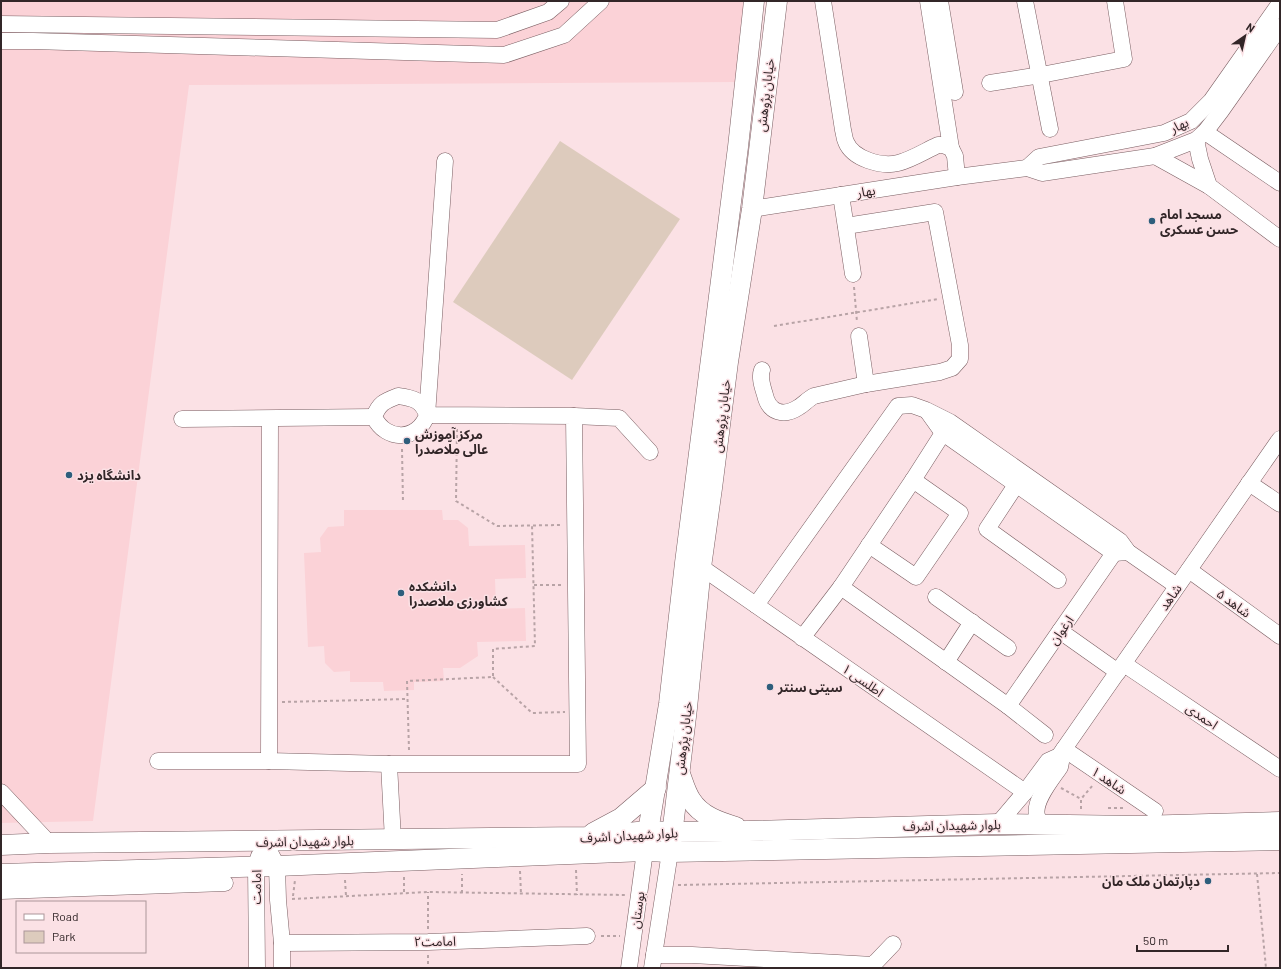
<svg xmlns="http://www.w3.org/2000/svg" width="1281" height="969" font-family="Barlow,'Noto Sans Arabic',sans-serif">
	<rect width="100%" height="100%" fill="#fbe1e5"/>
	<g fill="#fbd2d7">
		<path d="M1,1H747L737,82L189,85L93,821L1,823Z"/>
		<path d="M344,510H442L443,520H458L468,528L469,546L525,545L526,578L495,579L496,609L525,608L526,641L477,642L478,656L460,668H443L444,681L414,682V690L384,691L383,682H350V671L334,672L325,663L324,646L308,647L304,553L321,552L320,538L328,527L344,526Z"/>
	</g>
	<path fill="#ddcbbd" d="M560,141L680,219L572,380L453,302Z"/>
	<g fill="none" stroke-linecap="round" stroke-linejoin="round">
		<defs>
			<g id="minor">
				<path d="M823,1L843,130C844,133 844,138 846,142C853,159 881,167 898,163C911,160 925,151 938,145H943L951,148L955,156L957,177"/>
				<path d="M928,1L951,148"/>
				<path d="M940,1L955,92"/>
				<path d="M1025,1L1050,129"/>
				<path d="M1,24L497,30L548,12L561,1"/>
				<path d="M1,41H33L504,55L564,35L601,1"/>
				<path d="M990,83L1041,75L1124,59L1115,1"/>
				<path d="M1205,132L1280,183"/>
				<path d="M1196,140L1200,159L1209,186"/>
				<path d="M1155,156L1209,186L1280,239"/>
				<path d="M1027,168L1039,157L1164,133L1191,121L1211,101L1280,3"/>
				<path d="M841,195L853,274"/>
				<path d="M752,209L957,177L1027,168L1042,173L1155,156L1196,140L1205,132L1221,111L1280,27"/>
				<path d="M859,336L866,384"/>
				<path d="M762,370C759,378 763,388 765,395C769,413 784,417 799,407C804,404 808,399 814,396L866,384L940,372L952,368L960,359V345L935,212L846,226"/>
				<path d="M398,396C413,398 422,400 427,415C418,441 386,442 374,417C379,403 385,401 398,396Z"/>
				<path d="M928,412L943,433L1114,553L1128,552"/>
				<path d="M574,416L619,418L650,452"/>
				<path d="M182,419L374,417"/>
				<path d="M270,419L269,761L389,764"/>
				<path d="M1249,483L1280,504"/>
				<path d="M1016,485L987,529L1058,580"/>
				<path d="M869,545L916,577L960,513L913,480"/>
				<path d="M701,567L1025,792"/>
				<path d="M1189,570L1280,636"/>
				<path d="M841,587L1008,706L1045,735"/>
				<path d="M936,597L1008,648"/>
				<path d="M756,605L898,406L912,405L926,410L950,422L1120,541L1128,552L1177,586"/>
				<path d="M1060,631L1118,672"/>
				<path d="M802,638L841,587L913,480L943,433"/>
				<path d="M946,662L972,622"/>
				<path d="M1124,664L1280,769"/>
				<path d="M1008,706L1114,553"/>
				<path d="M1064,749L1155,811"/>
				<path d="M158,761H269"/>
				<path d="M1,792L49,843"/>
				<path d="M998,824L1025,792L1048,761L1059,756L1280,439"/>
				<path d="M1042,824C1040,822 1038,819 1037,816C1033,801 1052,779 1060,767L1061,762L1059,756"/>
				<path d="M393,840L389,764H578L574,416L427,415L445,161"/>
				<path d="M264,841L277,866L278,900L282,943V968"/>
				<path d="M1,891L225,883"/>
				<path d="M282,943L428,942L587,936"/>
				<path d="M654,955H692L873,965L893,944"/>
				<path d="M257,968L256,866L259,856"/>
				<path d="M629,968L645,851"/>
				<path d="M652,968L670,852"/>
			</g>
			<g id="major">
				<path d="M680,774C683,782 686,793 691,800C701,816 719,822 736,827"/>
				<path d="M593,833L621,818L656,788"/>
				<path d="M646,844L669,704L685,563L738,147L754,1"/>
				<path d="M671,844L687,708L701,567L712,488L728,362L752,209L777,1"/>
				<path d="M1,845L49,843L586,837L648,831L672,832L749,831L998,824L1138,826L1280,822"/>
				<path d="M1,874L277,866L645,851L670,852L1280,840"/>
			</g>
		</defs>
		<use href="#minor" stroke="#7a5e62" stroke-width="17"/>
		<use href="#major" stroke="#7a5e62" stroke-width="21"/>
		<g stroke="#b8a3a6" stroke-width="2" stroke-dasharray="3 3" stroke-linecap="butt">
			<path d="M854,287L857,322"/>
			<path d="M774,326L938,299"/>
			<path d="M457,429L456,501L497,526L562,525"/>
			<path d="M402,449L403,502"/>
			<path d="M534,585H562"/>
			<path d="M493,677L532,713L565,712"/>
			<path d="M282,702L407,699"/>
			<path d="M409,750L407,681L493,677V649L535,646L532,525"/>
			<path d="M1061,788L1081,799"/>
			<path d="M1108,808H1125"/>
			<path d="M1081,809V799L1093,785"/>
			<path d="M576,870L577,895"/>
			<path d="M520,871L521,894"/>
			<path d="M1257,874L1266,968"/>
			<path d="M404,877V894"/>
			<path d="M345,880L346,896"/>
			<path d="M678,885L1280,873"/>
			<path d="M462,893V874"/>
			<path d="M293,896L295,880"/>
			<path d="M292,899L428,892L626,895"/>
			<path d="M428,929V892"/>
			<path d="M601,936H620"/>
			<path d="M428,955V968"/>
		</g>
		<use href="#minor" stroke="#fff" stroke-width="16"/>
		<use href="#major" stroke="#fff" stroke-width="20"/>
	</g>
	<g fill="#2e5e7c" stroke="#fbe1e5" stroke-width="1.5">
		<circle cx="1152" cy="221" r="4"/>
		<circle cx="407" cy="441" r="4"/>
		<circle cx="69" cy="475" r="4"/>
		<circle cx="401" cy="593" r="4"/>
		<circle cx="770" cy="687" r="4"/>
		<circle cx="1208" cy="881" r="4"/>
	</g>
	<g text-anchor="middle" dominant-baseline="central" stroke-width="3" stroke-linejoin="round" paint-order="stroke">
		<g font-size="13" fill="#322628" stroke="#fbe1e5">
			<text transform="translate(765 95) rotate(-83)">خیابان پژوهش</text>
			<text transform="translate(1179 125) rotate(-26)">بهار</text>
			<text transform="translate(866 191) rotate(-9)">بهار</text>
			<text transform="translate(721 416) rotate(-83)">خیابان پژوهش</text>
			<text transform="translate(1170 597) rotate(-55)">شاهد</text>
			<text transform="translate(1234 603) rotate(36)">شاهد ۵</text>
			<text transform="translate(1061 630) rotate(-55)">ارغوان</text>
			<text transform="translate(863 680) rotate(35)">اطلسی ۱</text>
			<text transform="translate(1202 716) rotate(34)">احمدی</text>
			<text transform="translate(683 738) rotate(-83)">خیابان پژوهش</text>
			<text transform="translate(1109 780) rotate(34)">شاهد ۱</text>
			<text transform="translate(952 825) rotate(-1)">بلوار شهیدان اشرف</text>
			<text transform="translate(629 835) rotate(-3)">بلوار شهیدان اشرف</text>
			<text transform="translate(305 841) rotate(-1)">بلوار شهیدان اشرف</text>
			<text transform="translate(256 887) rotate(-90)">امامت</text>
			<text transform="translate(637 910) rotate(-82)">بوستان</text>
			<text transform="translate(435 941) rotate(-1)">امامت۲</text>
		</g>
		<g font-size="13" font-weight="bold" fill="#322628" stroke="#fbe1e5" text-anchor="start">
			<text x="1160" y="214">مسجد امام<tspan x="1160" dy="15">حسن عسکری</tspan></text>
			<text x="415" y="434">مرکز آموزش<tspan x="415" dy="15">عالی ملّاصدرا</tspan></text>
			<text x="77" y="475">دانشگاه یزد</text>
			<text x="409" y="586">دانشکده<tspan x="409" dy="15">کشاورزی ملاصدرا</tspan></text>
			<text x="778" y="687">سیتی سنتر</text>
			<text x="1200" y="881" text-anchor="end">دپارتمان ملک مان</text>
		</g>
	</g>
	<rect width="1281" height="969" fill="none" stroke="#322628" stroke-width="4"/>
	<rect x="16" y="901" width="130" height="52" fill="#fbe1e5" stroke="#ab9699"/>
	<rect x="24" y="914" width="20" height="6" fill="#ffffff" stroke="#ab9699"/>
	<text x="52" y="921" font-size="12" fill="#322628">Road</text>
	<rect x="24" y="931" width="20" height="12" fill="#ddcbbd" stroke="#ab9699"/>
	<text x="52" y="941" font-size="12" fill="#322628">Park</text>
	<g transform="translate(1245 36) rotate(34)" stroke="#fbe1e5" stroke-width="3" paint-order="stroke">
	<path d="M0-3L7 15L0 10L-7 15Z" fill="#322628"/>
	<text y="-6" font-size="11" font-weight="bold" text-anchor="middle" fill="#322628">N</text>
	</g>
	<path d="M1137 945v6h91v-6" fill="none" stroke="#322628" stroke-width="2"/>
	<text x="1143" y="945" font-size="12" fill="#322628" stroke="#fbe1e5" stroke-width="3" paint-order="stroke">50 m</text>
</svg>
